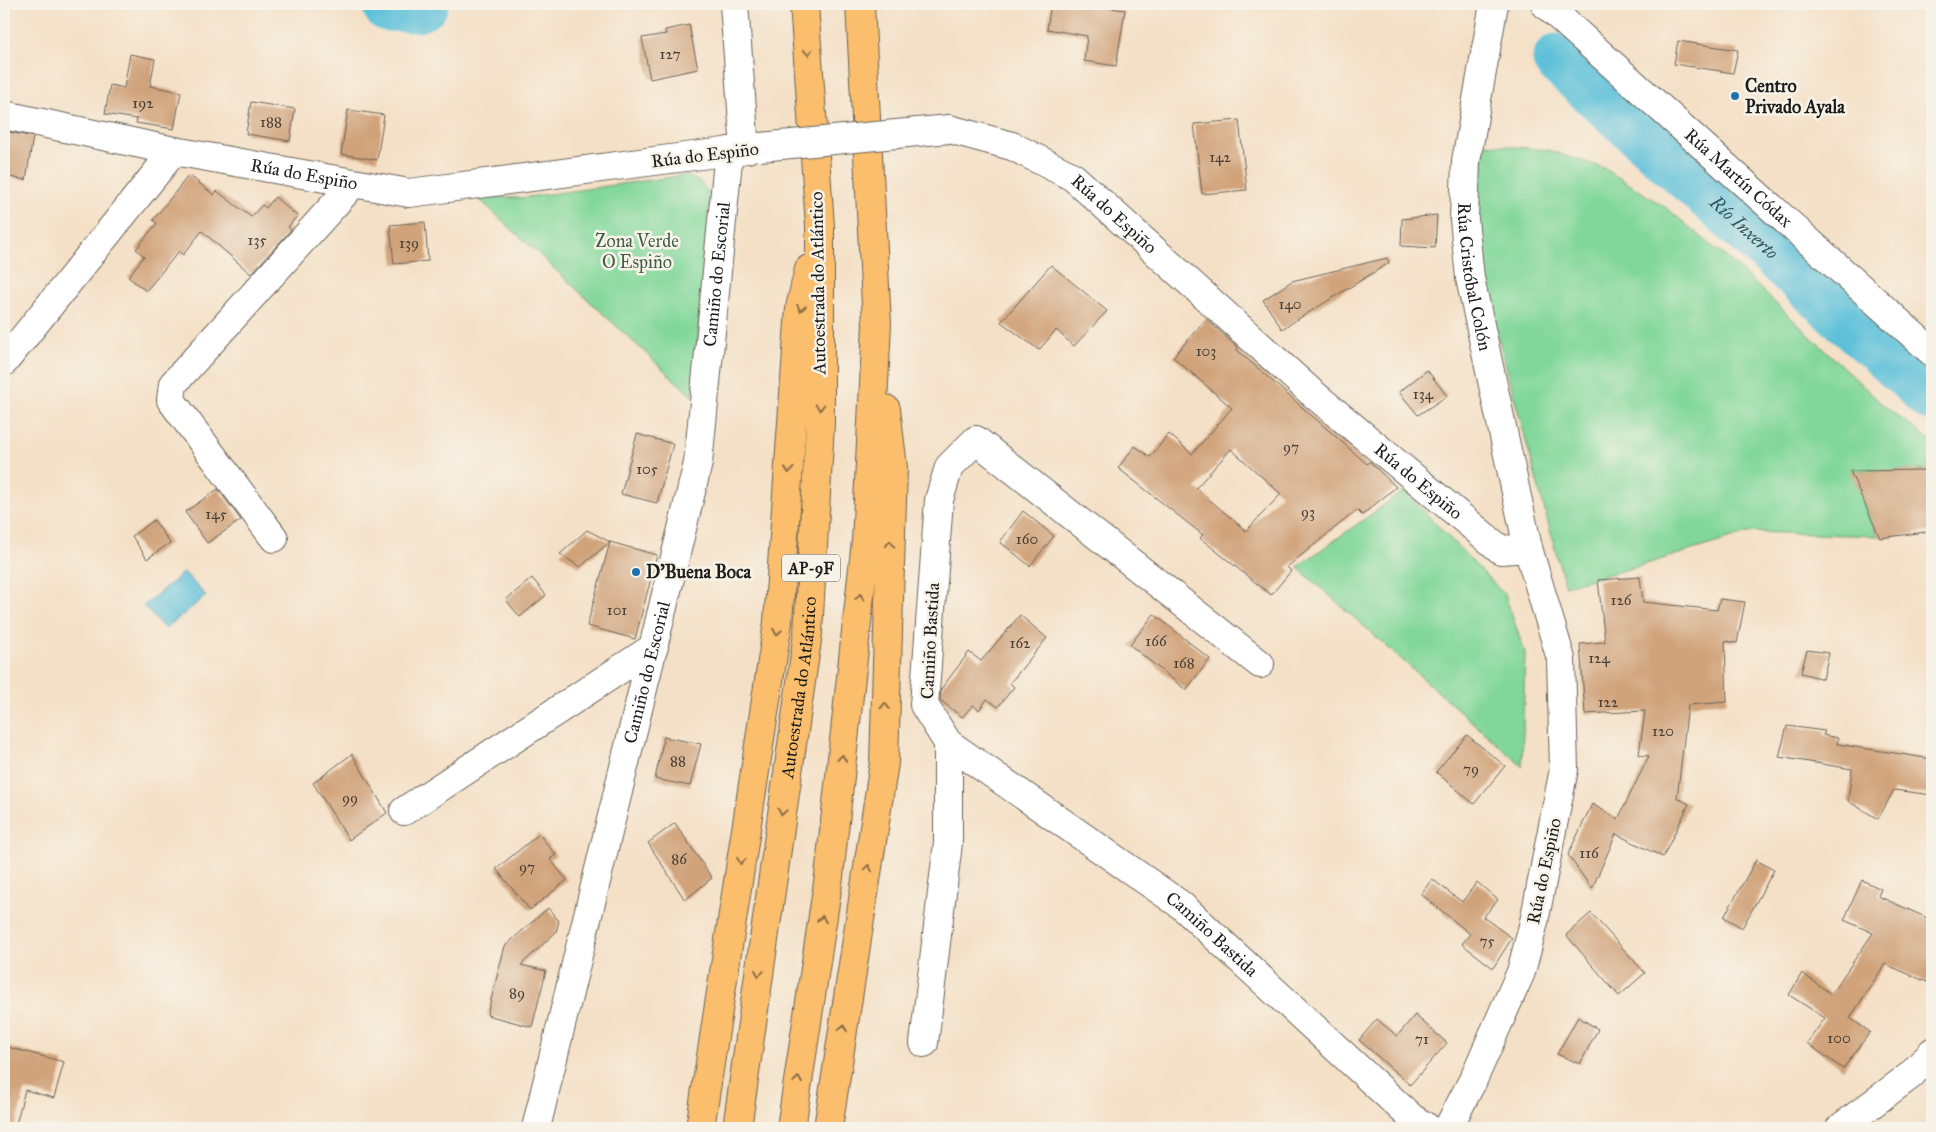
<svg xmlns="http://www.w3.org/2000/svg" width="1936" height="1132" font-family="'IM FELL Great Primer',serif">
	<rect width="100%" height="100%" fill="#f7f3e8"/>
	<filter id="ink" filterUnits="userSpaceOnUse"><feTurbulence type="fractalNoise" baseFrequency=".02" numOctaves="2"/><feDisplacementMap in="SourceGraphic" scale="10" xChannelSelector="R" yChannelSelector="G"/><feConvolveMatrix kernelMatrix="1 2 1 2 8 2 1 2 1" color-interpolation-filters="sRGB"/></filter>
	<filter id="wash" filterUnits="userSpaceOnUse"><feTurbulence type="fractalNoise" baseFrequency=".0096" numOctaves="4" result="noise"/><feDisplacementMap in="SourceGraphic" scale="20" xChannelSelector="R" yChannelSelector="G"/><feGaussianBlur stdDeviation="1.12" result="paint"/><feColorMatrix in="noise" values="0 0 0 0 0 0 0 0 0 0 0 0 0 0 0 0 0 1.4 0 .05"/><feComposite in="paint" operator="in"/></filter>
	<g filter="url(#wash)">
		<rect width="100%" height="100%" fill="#f4e0c6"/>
		<g fill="#81d79a" stroke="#4e7a5b">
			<path d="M1486,144L1548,150L1604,168L1665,207L1733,263L1881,403L1932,442V470L1851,471L1878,536L1752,532L1636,567L1565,586L1483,281L1477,181Z"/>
			<path d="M686,175L701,183L710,195L693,397L477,197L521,198Z"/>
			<path d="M1404,491L1505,595L1525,653L1522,766L1297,567Z"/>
		</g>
		<path fill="#5bc0d9" stroke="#3c6e7a" d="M184,572L206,596L165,629L143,606Z"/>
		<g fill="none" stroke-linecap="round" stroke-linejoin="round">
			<g stroke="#5bc0d9" stroke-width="51">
				<path d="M387,4L388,6L417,7L423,4"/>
				<path id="s1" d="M1558,59L1932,396"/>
			</g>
		</g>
		<g id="blocks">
			<g fill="#d0a37a" fill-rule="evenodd">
				<path d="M1051,4H1082L1125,10L1116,66L1084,61L1087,36L1047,29Z"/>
				<path d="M689,25L698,69L650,79L642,38L666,34L665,30Z"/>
				<path d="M1678,41L1738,50L1733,73L1674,64Z"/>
				<path d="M130,54L155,59L150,86L181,92L174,129L136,123L137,119L105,114L110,85L124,88Z"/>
				<path d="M251,102L295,109L290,141L246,134Z"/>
				<path d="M348,110L384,115L377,160L341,154Z"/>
				<path d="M1239,120L1247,190L1202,194L1194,124Z"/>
				<path d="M4,131L33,137L26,180L4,176Z"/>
				<path d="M189,175L214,195L217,191L251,217L262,205L266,208L275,197L297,216L288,227L291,230L251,274L202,231L183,255L179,251L146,291L128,277L144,256L136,249L157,223L153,220Z"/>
				<path d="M1437,215L1435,248L1401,246L1402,219Z"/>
				<path d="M425,222L428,261L394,264L390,225Z"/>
				<path d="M1387,258L1389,263L1282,329L1263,300L1292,281Z"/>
				<path d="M1051,265L1107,311L1074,346L1056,330L1039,350L1001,322Z"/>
				<path d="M1206,319L1238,348L1237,350L1367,464L1370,462L1396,487L1362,515L1357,510L1287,567L1291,571L1271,595L1200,538L1203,535L1118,468L1135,446L1150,457L1169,434L1192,454L1232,408L1173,357ZM1231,449L1281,494L1246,531L1196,488Z"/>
				<path d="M1427,370L1447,396L1418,415L1399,392Z"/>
				<path d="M637,434L673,444L657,503L621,494Z"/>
				<path d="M1932,470V531L1880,538L1850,471Z"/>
				<path d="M218,489L241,520L207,543L185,512Z"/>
				<path d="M1023,511L1054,536L1030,566L1000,542Z"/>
				<path d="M154,520L170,543L147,559L132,536Z"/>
				<path d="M587,530L610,542L657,555L635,639L587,626L610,542L580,567L560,554Z"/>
				<path d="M1640,577L1643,602L1717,610L1720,599L1745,602L1737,643L1725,641L1727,702L1688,705L1677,798L1689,804L1663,857L1616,834L1592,889L1568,855L1592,804L1618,819L1649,756L1639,755L1645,711L1585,714L1580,644L1605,642L1598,580Z"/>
				<path d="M532,578L546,595L520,617L506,600Z"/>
				<path d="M1154,614L1210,659L1186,690L1130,645Z"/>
				<path d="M1020,615L1047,638L1010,683L1014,687L998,707L987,699L979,710L973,705L962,717L940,700L941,689L969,652L981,661Z"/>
				<path d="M1807,650L1829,653L1823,679L1801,673Z"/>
				<path d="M1787,726L1825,731L1823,735L1838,738L1837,744L1932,759V795L1894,790L1878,819L1848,801L1852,769L1779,757Z"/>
				<path d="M1467,735L1505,766L1474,804L1436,772Z"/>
				<path d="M664,737L701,744L690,786L655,779Z"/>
				<path d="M352,754L387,813L349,840L313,783Z"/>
				<path d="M675,823L712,878L685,900L648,843Z"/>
				<path d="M539,834L556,855L550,859L567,880L530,910L496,869Z"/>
				<path d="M1756,860L1774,870L1742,928L1724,917Z"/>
				<path d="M1432,879L1462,902L1477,882L1498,900L1483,917L1512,938L1493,968L1462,944L1470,934L1421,894Z"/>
				<path d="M1862,880L1881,889L1878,896L1932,920V969L1927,982L1885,964L1850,1018L1870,1032L1843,1069L1807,1043L1825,1018L1789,995L1802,973L1831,994L1873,933L1844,920Z"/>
				<path d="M548,908L559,921L556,932L521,965L546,971L532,1027L487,1015L505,946Z"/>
				<path d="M1591,913L1645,973L1619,996L1566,935Z"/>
				<path d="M1415,1015L1447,1043L1410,1085L1359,1040L1377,1019L1397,1036Z"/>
				<path d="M1578,1017L1598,1029L1580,1064L1557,1054Z"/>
				<path d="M4,1046L64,1062L54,1098L25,1090L15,1128H4Z"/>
			</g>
		</g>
	</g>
	<g filter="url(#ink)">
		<use href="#blocks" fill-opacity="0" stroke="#686158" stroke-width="1"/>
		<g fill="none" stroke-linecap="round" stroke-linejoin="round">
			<defs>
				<g id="minor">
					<path d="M734,4L745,149"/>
					<path id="s2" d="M1494,4L1466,161L1464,219L1470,278L1528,548"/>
					<path id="s3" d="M1545,4L1932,352"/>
					<path id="s4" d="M4,115L174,151L409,193L747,149"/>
					<path id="s5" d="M949,129L1012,146L1073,177L1311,392L1501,550L1528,548L1561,659L1564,769L1534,922L1521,972L1473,1080L1448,1128"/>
					<path d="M4,362L174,151"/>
					<path d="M274,538L171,400L173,384L353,184"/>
					<path id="s6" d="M1260,664L976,440L949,467L939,500L924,705L948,743L1181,905L1412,1118L1428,1128"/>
					<path d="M404,811L654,647"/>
					<path d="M924,1043L948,843V743"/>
					<path id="s7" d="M536,1128L698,463L729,151"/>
					<path d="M1840,1128L1911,1075L1932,1052"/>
				</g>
				<g id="highway">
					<path d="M700,1128L778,622L800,308L809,269"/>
					<path id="s8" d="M737,1128L808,633L820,424V226L804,4"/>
					<path d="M791,1128L829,876L866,541L877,324L860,4"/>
					<path d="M828,1128L884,763L893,468L886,409"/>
				</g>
			</defs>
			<use href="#minor" stroke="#686158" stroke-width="30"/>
			<use href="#highway" stroke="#686158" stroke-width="30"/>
			<use href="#minor" stroke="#fff" stroke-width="28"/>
			<use href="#highway" stroke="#fabe6d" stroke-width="28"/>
			<defs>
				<path id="minor-bridge" d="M760,147L949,129"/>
			</defs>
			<use href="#minor-bridge" stroke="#686158" stroke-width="30" stroke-linecap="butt"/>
			<use href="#minor-bridge" stroke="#fff" stroke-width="28"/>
		</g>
		<defs><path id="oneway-chevron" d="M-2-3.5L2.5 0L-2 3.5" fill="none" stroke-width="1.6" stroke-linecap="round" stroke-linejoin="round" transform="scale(1.25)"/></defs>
		<g stroke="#8b6d44">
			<use href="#oneway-chevron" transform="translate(808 52) rotate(86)"/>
			<use href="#oneway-chevron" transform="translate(801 308) rotate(99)"/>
			<use href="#oneway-chevron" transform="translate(820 407) rotate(90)"/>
			<use href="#oneway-chevron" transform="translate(789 470) rotate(94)"/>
			<use href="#oneway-chevron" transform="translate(890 544) rotate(-88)"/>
			<use href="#oneway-chevron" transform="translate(860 597) rotate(-84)"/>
			<use href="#oneway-chevron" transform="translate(777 632) rotate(99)"/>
			<use href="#oneway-chevron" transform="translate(885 706) rotate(-88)"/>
			<use href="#oneway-chevron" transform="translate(842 758) rotate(-84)"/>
			<use href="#oneway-chevron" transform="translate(782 812) rotate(98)"/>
			<use href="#oneway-chevron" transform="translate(741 861) rotate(99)"/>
			<use href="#oneway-chevron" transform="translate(868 868) rotate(-81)"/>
			<use href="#oneway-chevron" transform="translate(822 919) rotate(-81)"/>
			<use href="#oneway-chevron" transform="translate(759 973) rotate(98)"/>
			<use href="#oneway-chevron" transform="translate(843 1028) rotate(-81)"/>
			<use href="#oneway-chevron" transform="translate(798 1080) rotate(-81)"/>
		</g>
	</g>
	<g fill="#1f6fb2" stroke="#f7f3e8" stroke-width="2">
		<circle cx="1735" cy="96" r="5"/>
		<circle cx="636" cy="572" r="5"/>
	</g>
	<g text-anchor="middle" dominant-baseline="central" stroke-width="5" stroke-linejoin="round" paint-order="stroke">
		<g font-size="15" fill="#493e34">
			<text x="670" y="54">127</text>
			<text x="143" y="103">192</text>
			<text x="271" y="122">188</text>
			<text x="1220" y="157">142</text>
			<text x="257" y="240">135</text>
			<text x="409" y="243">139</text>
			<text x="1290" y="304">140</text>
			<text x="1206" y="351">103</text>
			<text x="1423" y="394">134</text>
			<text x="1291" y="447">97</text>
			<text x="647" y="469">105</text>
			<text x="1308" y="512">93</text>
			<text x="216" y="514">145</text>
			<text x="1027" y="539">160</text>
			<text x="1621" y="600">126</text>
			<text x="617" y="610">101</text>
			<text x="1156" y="641">166</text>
			<text x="1020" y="643">162</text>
			<text x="1599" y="658">124</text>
			<text x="1184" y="663">168</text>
			<text x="1608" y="702">122</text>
			<text x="1663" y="731">120</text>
			<text x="678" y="761">88</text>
			<text x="1471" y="769">79</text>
			<text x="350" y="798">99</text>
			<text x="1589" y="853">116</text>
			<text x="679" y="859">86</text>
			<text x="527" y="867">97</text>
			<text x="1487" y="941">75</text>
			<text x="517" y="993">89</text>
			<text x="1839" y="1038">100</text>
			<text x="1422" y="1039">71</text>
		</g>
		<rect fill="#f7f3e8" stroke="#5e5c59" stroke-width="1" x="782" y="554.5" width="58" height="27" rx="4"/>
		<g font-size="16" font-weight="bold" fill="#1c1c1c">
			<text x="811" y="568">AP-9F</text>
		</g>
		<g font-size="18" font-weight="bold" fill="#1c1c1c" stroke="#f7f3e8" text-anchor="start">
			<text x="1745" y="86">Centro<tspan x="1745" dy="21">Privado Ayala</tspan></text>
			<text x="646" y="572">D'Buena Boca</text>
		</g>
		<g font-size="18" fill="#1c1c1c" stroke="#f7f3e8">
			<text transform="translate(705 155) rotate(-7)">Rúa do Espiño</text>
			<text stroke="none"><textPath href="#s4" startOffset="306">Rúa do Espiño</textPath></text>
			<text stroke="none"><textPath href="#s3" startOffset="260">Rúa Martín Códax</textPath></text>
			<text stroke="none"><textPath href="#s5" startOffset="189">Rúa do Espiño</textPath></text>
			<text stroke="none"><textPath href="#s7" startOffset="874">Camiño do Escorial</textPath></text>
			<text stroke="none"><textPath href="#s2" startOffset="276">Rúa Cristóbal Colón</textPath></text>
			<text transform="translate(818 283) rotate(-91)">Autoestrada do Atlántico</text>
			<text stroke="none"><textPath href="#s5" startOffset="594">Rúa do Espiño</textPath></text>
			<text transform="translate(930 641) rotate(-87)">Camiño Bastida</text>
			<text stroke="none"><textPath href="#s7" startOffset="469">Camiño do Escorial</textPath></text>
			<text stroke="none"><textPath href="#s8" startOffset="445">Autoestrada do Atlántico</textPath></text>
			<text transform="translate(1544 871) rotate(-78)">Rúa do Espiño</text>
			<text stroke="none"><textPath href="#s6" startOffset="1011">Camiño Bastida</textPath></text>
		</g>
		<g font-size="18" fill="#3f5d48" stroke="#f7f3e8">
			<text x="637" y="241">Zona Verde<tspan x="637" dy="21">O Espiño</tspan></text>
		</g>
		<g font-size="19" font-style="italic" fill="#32555e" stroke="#f7f3e8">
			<text stroke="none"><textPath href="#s1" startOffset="251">Río Inxerto</textPath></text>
		</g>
	</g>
	<rect width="1936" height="1132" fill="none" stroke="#f7f3e8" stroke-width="20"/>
</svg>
